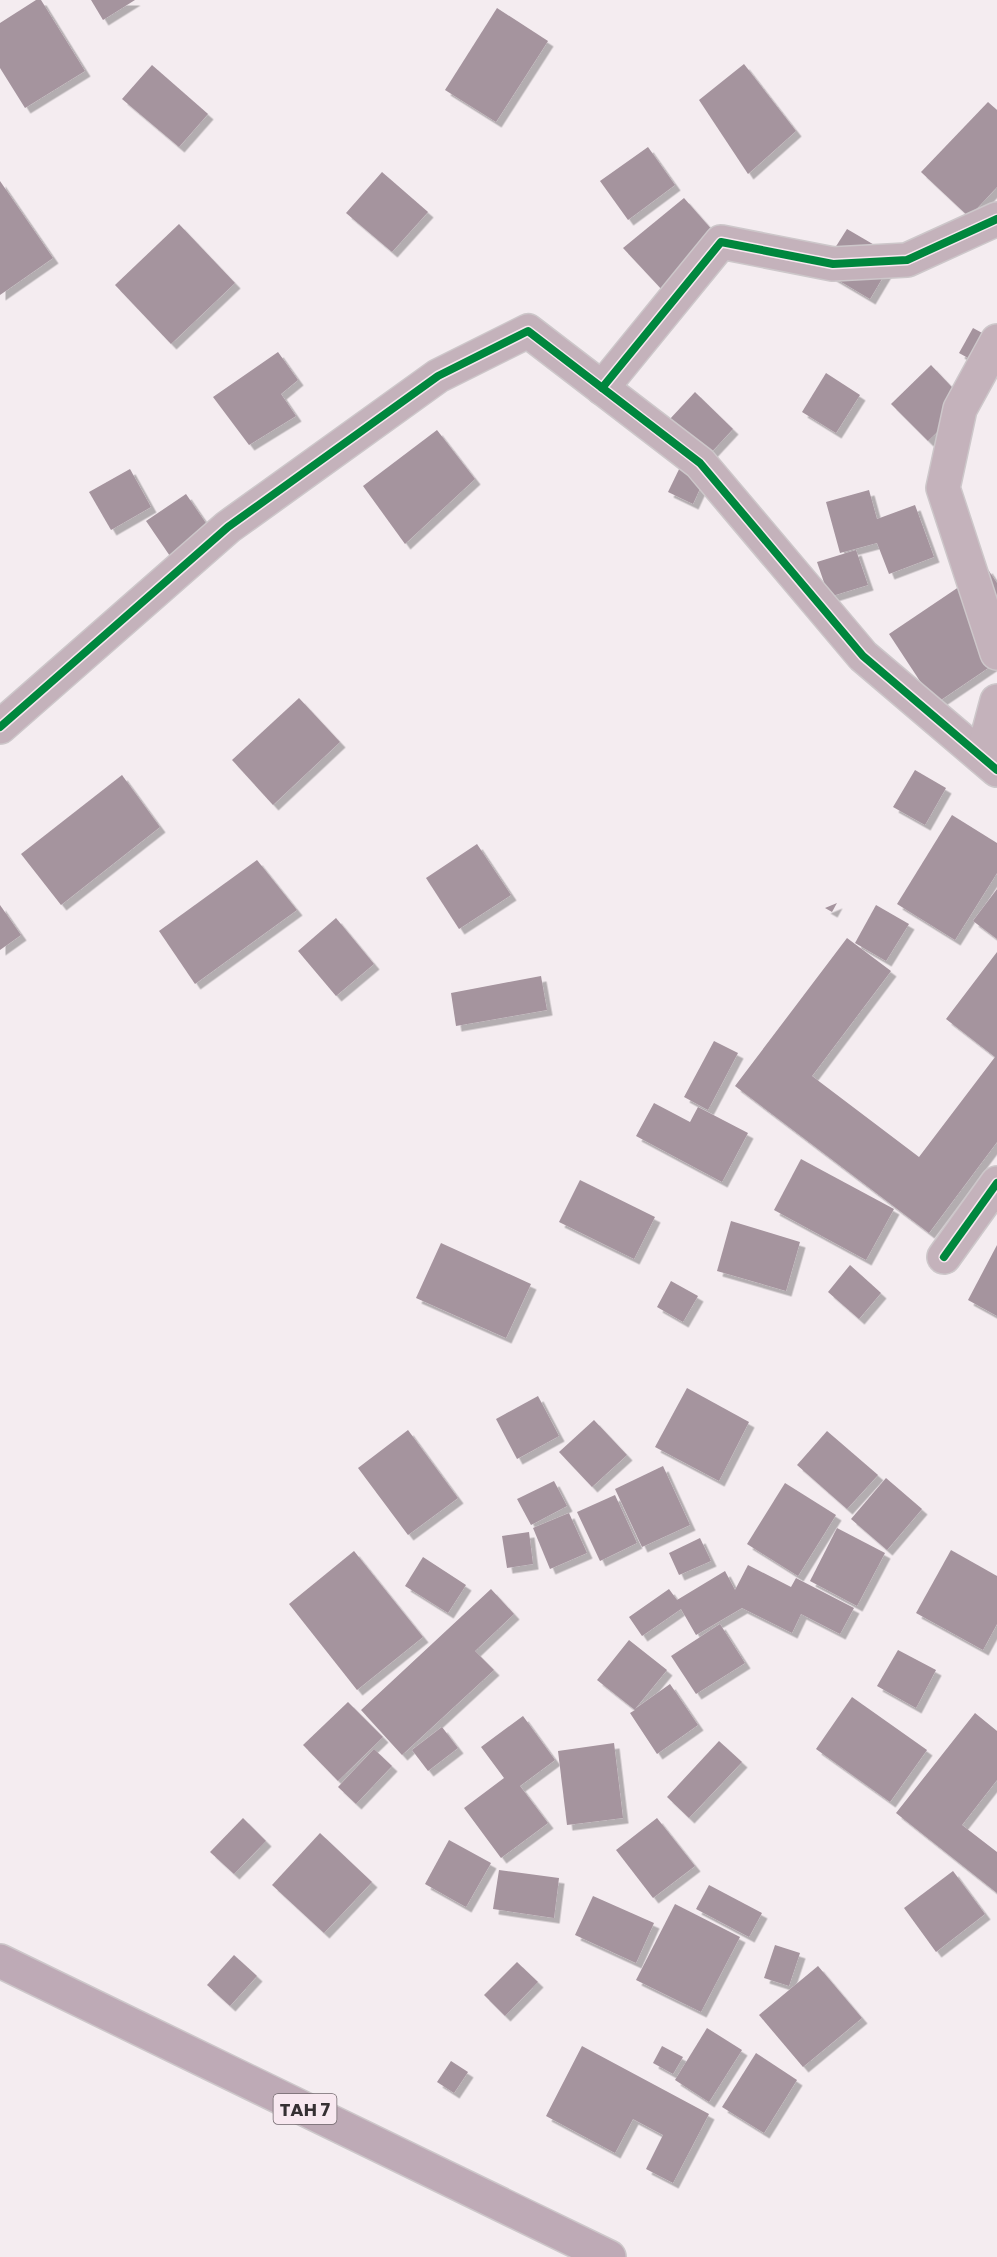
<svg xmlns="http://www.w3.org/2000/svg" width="997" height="2257" font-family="Poppins,sans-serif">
	<defs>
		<filter id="shadow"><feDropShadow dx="5.5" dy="5.5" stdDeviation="0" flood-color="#0004"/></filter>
	</defs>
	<rect width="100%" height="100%" fill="#f4ecf0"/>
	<g fill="#a5949e" filter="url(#shadow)">
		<path d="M36,0H41L85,71L25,108L0,68V23Z"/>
		<path d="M91,0H135L103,20Z"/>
		<path d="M497,8L548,41L496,122L445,90Z"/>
		<path d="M744,64L796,131L748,174L699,100Z"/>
		<path d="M152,65L208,114L179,147L122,99Z"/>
		<path d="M988,102L997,110V187L969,217L921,172Z"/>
		<path d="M648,147L675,185L628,220L600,181Z"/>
		<path d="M382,172L428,212L392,252L346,213Z"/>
		<path d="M0,181L53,258L0,295Z"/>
		<path d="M684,198L721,240L665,293L623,248Z"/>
		<path d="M179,224L235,283L171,344L115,285Z"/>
		<path d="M847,229L895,257L870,299L821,270Z"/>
		<path d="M973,328L997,341V374L959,353Z"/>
		<path d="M278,352L298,380L281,394L296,416L249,445L213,397Z"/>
		<path d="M931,365L967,403L928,441L891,404Z"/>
		<path d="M826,373L860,395L836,433L802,412Z"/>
		<path d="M695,392L733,429L707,457L669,420Z"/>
		<path d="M437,430L475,479L405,544L363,486Z"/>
		<path d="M683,461L707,473L693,504L668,492Z"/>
		<path d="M130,469L151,507L111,530L89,492Z"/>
		<path d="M869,490L877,519L915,505L934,557L889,574L877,543L840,553L826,502Z"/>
		<path d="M186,494L212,532L172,559L146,521Z"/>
		<path d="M856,550L868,585L829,597L817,562Z"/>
		<path d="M987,568L997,583V662L935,704L889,634Z"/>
		<path d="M299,698L340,742L273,805L232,760Z"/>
		<path d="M915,770L946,788L925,825L893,807Z"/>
		<path d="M122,775L160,827L61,905L21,854Z"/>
		<path d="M952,815L997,843V873L955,940L897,904Z"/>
		<path d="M477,844L511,895L459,929L426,878Z"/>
		<path d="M257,860L297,910L195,984L159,931Z"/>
		<path d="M997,889V939L973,921Z"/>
		<path d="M837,903L832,912L825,908Z"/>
		<path d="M0,905L21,935L0,950Z"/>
		<path d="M876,905L909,924L886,961L855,943Z"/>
		<path d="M336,918L374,964L336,996L298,951Z"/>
		<path d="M847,938L891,971L812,1076L919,1157L995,1057L946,1019L997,952V1142L929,1233L735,1086Z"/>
		<path d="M541,976L547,1010L456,1026L451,993Z"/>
		<path d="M714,1041L738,1053L708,1110L684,1097Z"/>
		<path d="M654,1103L690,1122L698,1107L748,1133L722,1182L636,1136Z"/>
		<path d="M801,1159L894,1209L866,1260L774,1210Z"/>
		<path d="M580,1180L655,1217L634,1259L559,1222Z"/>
		<path d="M731,1221L800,1242L786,1291L717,1271Z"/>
		<path d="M441,1243L531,1284L506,1338L416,1298Z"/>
		<path d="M997,1245V1316L968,1300Z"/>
		<path d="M850,1265L881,1293L859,1319L828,1292Z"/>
		<path d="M671,1281L698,1296L683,1322L657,1307Z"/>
		<path d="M687,1388L749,1422L719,1481L655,1447Z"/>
		<path d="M538,1396L559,1436L517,1459L496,1419Z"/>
		<path d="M594,1420L627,1455L592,1487L559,1452Z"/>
		<path d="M408,1430L458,1498L408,1535L358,1468Z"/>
		<path d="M827,1431L878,1475L847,1509L797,1465Z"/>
		<path d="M663,1466L690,1525L642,1547L615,1489Z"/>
		<path d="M886,1478L922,1509L887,1550L851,1519Z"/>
		<path d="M554,1481L567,1506L531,1525L517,1499Z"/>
		<path d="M785,1483L836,1515L798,1576L747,1544Z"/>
		<path d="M615,1495L637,1543L600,1561L577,1512Z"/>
		<path d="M569,1513L587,1553L550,1569L533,1528Z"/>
		<path d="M837,1528L885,1553L857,1606L810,1581Z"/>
		<path d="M529,1532L533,1564L507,1568L502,1536Z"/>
		<path d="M700,1538L711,1561L679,1575L669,1553Z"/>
		<path d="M951,1550L997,1576V1624L983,1650L916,1613Z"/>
		<path d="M354,1551L423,1637L357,1690L289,1604Z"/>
		<path d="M423,1557L466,1585L448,1613L405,1586Z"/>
		<path d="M748,1565L791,1587L796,1578L854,1608L840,1634L801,1614L792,1633L742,1608L696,1635L681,1609L642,1636L629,1617L669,1589L677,1600L725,1571L735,1590Z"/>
		<path d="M491,1589L514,1614L475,1651L494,1670L402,1755L361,1710Z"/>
		<path d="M720,1624L745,1663L696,1694L671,1656Z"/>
		<path d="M629,1640L667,1670L635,1709L670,1684L698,1725L657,1754L630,1713L635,1710L597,1680Z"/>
		<path d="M898,1650L936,1670L916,1708L877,1686Z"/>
		<path d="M852,1697L927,1750L890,1802L816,1749Z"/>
		<path d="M348,1702L383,1737L338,1781L303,1745Z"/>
		<path d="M975,1713L997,1731V1780L962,1825L997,1852V1893L896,1813Z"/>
		<path d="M523,1716L555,1760L520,1786L548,1823L501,1858L464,1808L504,1778L481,1747Z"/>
		<path d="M442,1727L458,1748L428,1771L412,1750Z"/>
		<path d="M719,1741L742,1762L689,1818L667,1797Z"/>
		<path d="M614,1743L623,1818L567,1825L558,1751Z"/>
		<path d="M374,1749L392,1766L356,1804L338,1787Z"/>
		<path d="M243,1818L266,1841L234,1874L210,1852Z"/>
		<path d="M657,1818L695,1866L653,1898L616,1850Z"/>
		<path d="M320,1833L372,1882L324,1933L272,1885Z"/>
		<path d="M449,1840L491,1863L466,1907L425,1884Z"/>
		<path d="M499,1870L559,1878L554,1918L493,1909Z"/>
		<path d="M953,1871L985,1914L936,1952L904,1908Z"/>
		<path d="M709,1885L762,1913L749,1937L696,1909Z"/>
		<path d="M593,1896L654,1923L636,1963L575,1935Z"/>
		<path d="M675,1904L740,1937L701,2012L636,1980Z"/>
		<path d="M775,1945L800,1953L789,1986L764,1978Z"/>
		<path d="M234,1955L257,1976L230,2006L207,1985Z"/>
		<path d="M517,1962L538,1982L505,2016L484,1995Z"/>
		<path d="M818,1966L862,2018L803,2067L759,2015Z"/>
		<path d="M707,2028L742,2050L709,2102L675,2080Z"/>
		<path d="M582,2046L709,2114L673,2183L646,2169L663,2135L633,2119L615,2153L546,2116Z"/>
		<path d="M662,2046L683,2057L673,2074L653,2063Z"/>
		<path d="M756,2053L797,2080L764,2133L722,2107Z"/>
		<path d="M451,2061L468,2072L454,2093L437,2082Z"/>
	</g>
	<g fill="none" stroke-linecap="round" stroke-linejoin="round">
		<defs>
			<g id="minor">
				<path d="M997,341L960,409L943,488L997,653"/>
				<path d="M602,388L721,242L833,264L907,260L997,219"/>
				<path d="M0,727L228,527L438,376L528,331L700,463L863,656L997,770"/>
				<path d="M982,757L997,701"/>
				<path d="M944,1257L997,1183"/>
			</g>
			<path id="trunk" d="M0,1961L609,2257"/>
		</defs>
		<use href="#minor" stroke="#cdc7ca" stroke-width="36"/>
		<use href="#trunk" stroke="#cdc7ca" stroke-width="36"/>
		<use href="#minor" stroke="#c4b2bb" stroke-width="33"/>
		<use href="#trunk" stroke="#beaab6" stroke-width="33"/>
		<defs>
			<g id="cycleway">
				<path d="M602,388L721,242L833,264L907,260L997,219"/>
				<path d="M0,727L228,527L438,376L528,331L700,463L863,656L997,770"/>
				<path d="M944,1257L997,1183"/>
			</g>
		</defs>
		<use href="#cycleway" stroke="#f8e8f0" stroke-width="11"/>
		<use href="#cycleway" stroke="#00873e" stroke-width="8"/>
	</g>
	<g text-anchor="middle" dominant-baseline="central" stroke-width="6" stroke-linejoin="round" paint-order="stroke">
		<rect fill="#f8e8f0" stroke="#70676c" stroke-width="1.5" x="273.5" y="2094" width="63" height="30" rx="4.5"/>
		<g font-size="18" font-weight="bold" fill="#363033">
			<text x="305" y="2109">TAH 7</text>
		</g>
	</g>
</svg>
